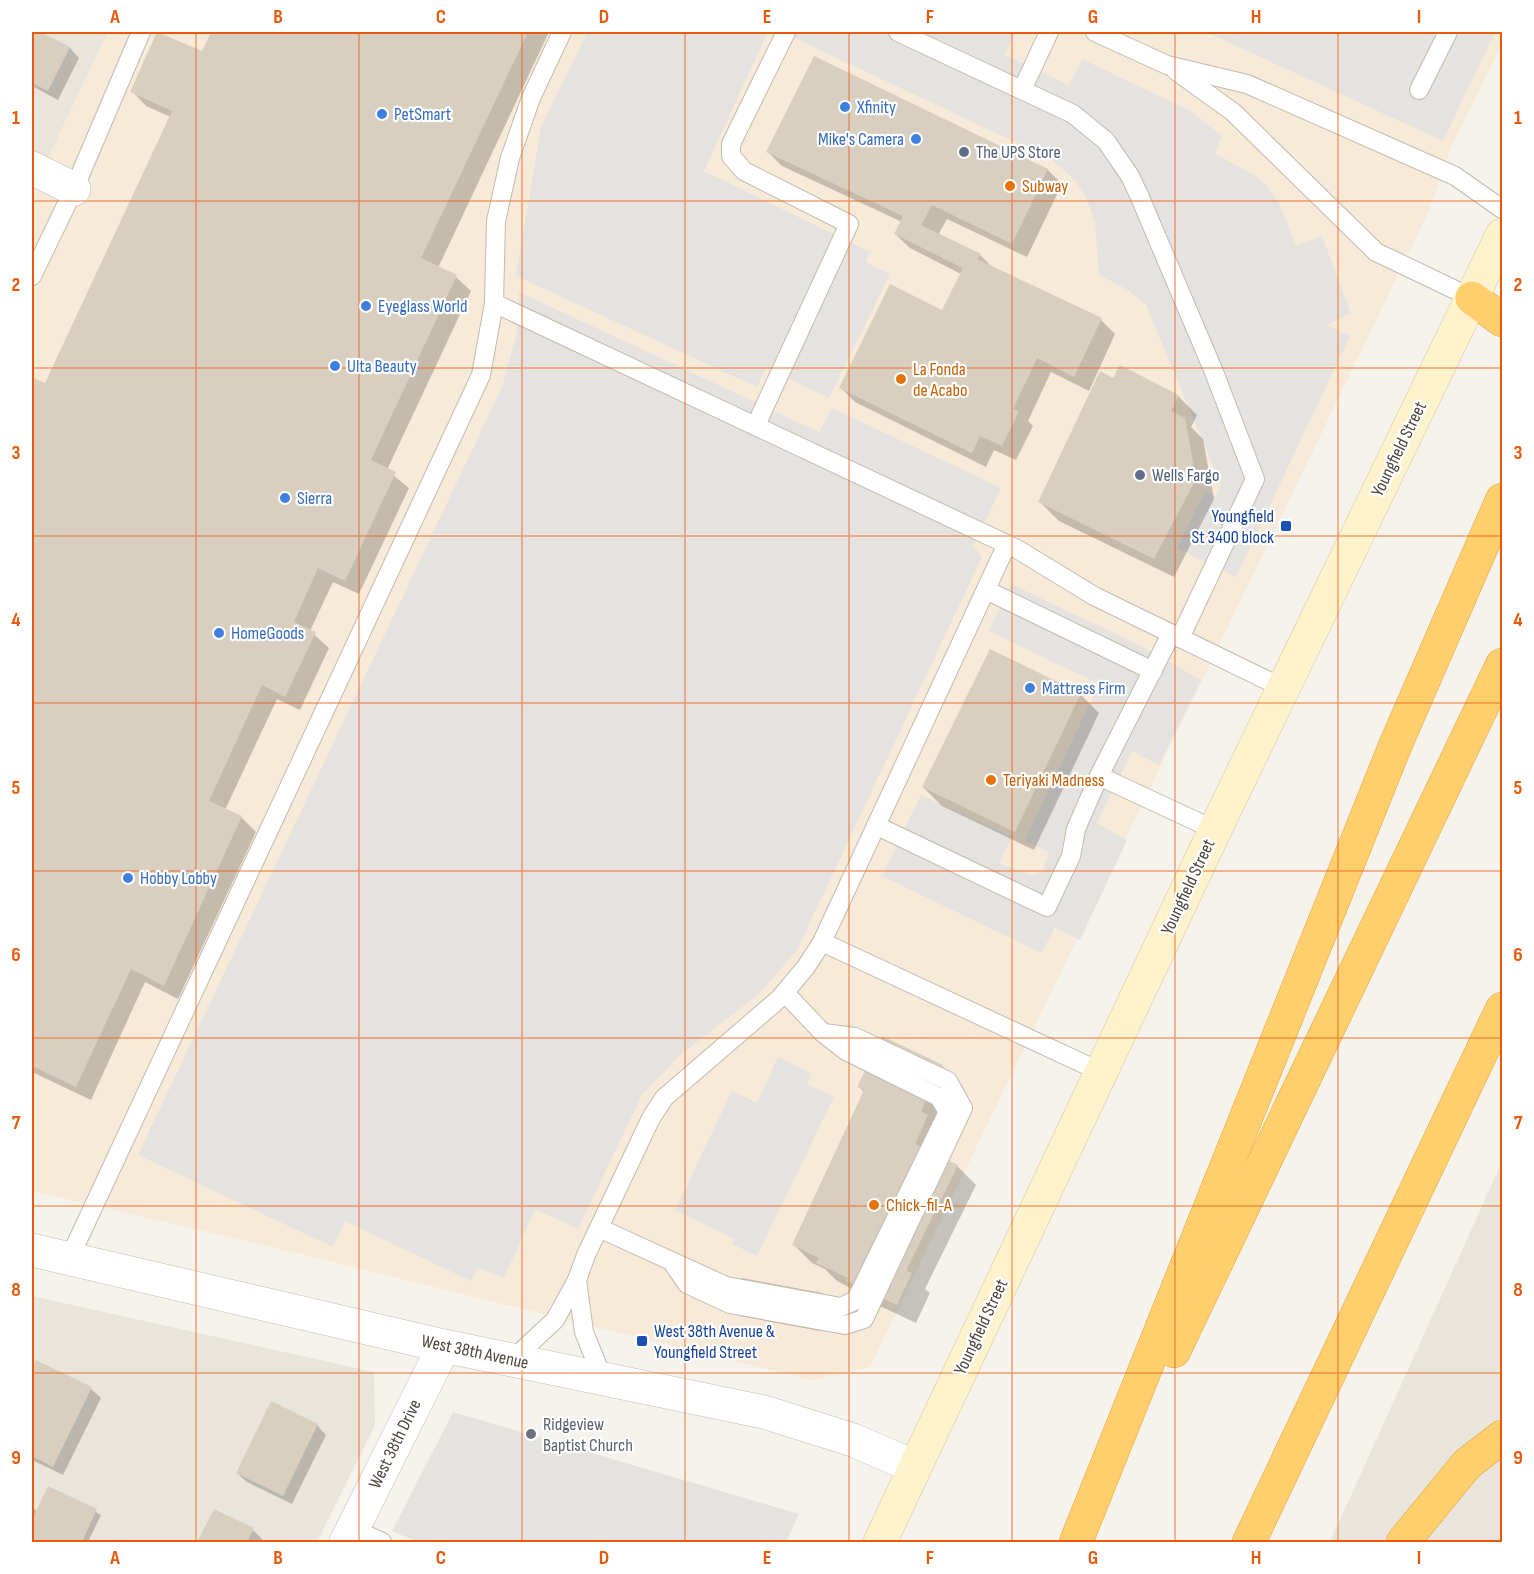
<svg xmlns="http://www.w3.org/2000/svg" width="1534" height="1574" font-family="'Sofia Sans Condensed',sans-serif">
	<rect width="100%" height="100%" fill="#f6f3ec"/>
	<g fill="#eae5da">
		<path d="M32,32H108L32,192Z"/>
		<path d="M1502,1162V1542H1330Z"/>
		<path d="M32,1296L374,1372L375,1425L317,1542H32Z"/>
	</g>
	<path fill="#f7ead8" d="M108,32H1502V44L1452,145L1427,215L870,1367L812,1380L276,1248L32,1191V192Z"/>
	<g fill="#e5e3e0">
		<path d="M587,32H768L704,171L870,252L865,262L890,274L829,398L766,368L757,387L516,276L541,127Z"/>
		<path d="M782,32H1016L1005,55L1069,85L1082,59L1192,112L1222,136L1215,154L1255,175L1266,185L1279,203L1296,246L1322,236L1351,313L1327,325L1350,336L1236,577L1177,548L1205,491L1216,496L1221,485L1146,305L1128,290L1099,275L1095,223L1086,197L1075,180L1051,159Z"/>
		<path d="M1206,32H1495L1443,141Z"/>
		<path d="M519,292L819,432L832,408L1001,488L973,546L982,557L797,950L760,993L680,1055L642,1095L578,1229L535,1209L504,1278L478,1268L471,1281L345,1221L333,1247L138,1155L502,387L517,333Z"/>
		<path d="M1011,584L1145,648L1201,680L1159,765L1132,751L1097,823L1127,840L1080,940L1055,928L1041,953L882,876L921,795L1012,837L999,863L1033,876L1042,871L1048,857L1047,851L1025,840L1099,684L989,631Z"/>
		<path d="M778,1057L812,1074L807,1084L834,1097L757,1256L732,1244L735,1239L675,1210L732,1091L757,1103Z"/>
		<path d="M453,1412L799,1514L786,1542H417L392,1531Z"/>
	</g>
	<g fill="#0003">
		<path d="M32,32L70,48L79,58L58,100L32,86Z"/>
		<path d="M213,32H549L438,268L456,277L471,291L387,470L409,488L359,594L333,582L310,631L329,648L300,710L277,699L225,810L242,818L256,832L178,999L145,982L91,1100L32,1072V379L45,385L171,117L146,106L132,91L203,53Z"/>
		<path d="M815,58L1048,170L1062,184L1027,257L947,219L938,235L980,255L993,268L1101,320L1115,334L1089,391L1051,372L1028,421L1033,426L1016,460L994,450L986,467L855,402L841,388L943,312L961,274L910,248L895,234L902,222L782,166L768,152Z"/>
		<path d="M1114,380L1178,396L1197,415L1191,427L1203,439L1214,499L1174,577L1059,521L1040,502Z"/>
		<path d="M1080,694L1099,713L1034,850L942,806L923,787Z"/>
		<path d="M942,1066L961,1085L940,1129L937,1155L957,1166L976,1185L925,1289L930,1293L916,1323L867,1300L860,1293L837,1281L825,1269L812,1263L793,1244L864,1092L859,1087Z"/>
		<path d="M742,1278L822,1293L826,1297L820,1331L740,1316L736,1312Z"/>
		<path d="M37,1362L91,1389L101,1398L63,1475L32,1460V1372Z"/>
		<path d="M317,1425L326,1435L292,1504L247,1482L237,1473Z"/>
		<path d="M49,1488L101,1515L88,1542H32V1506L37,1512Z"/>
		<path d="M214,1511L253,1530L262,1539L261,1542H199Z"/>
	</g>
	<g fill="#d8cfc1">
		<path d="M32,32H40L70,47L48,91L32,83Z"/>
		<path d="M157,32L202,51L211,32H528L421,258L457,275L371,460L396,472L345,581L318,568L294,622L316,632L285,697L262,685L209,801L242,816L164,986L131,969L76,1087L32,1066V377L45,383L172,111L130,92Z"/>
		<path d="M814,56L1048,169L1012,244L932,205L921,225L981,254L977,259L1102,318L1074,377L1037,358L1013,409L1019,411L1002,446L980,436L972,453L839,388L890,284L942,310L963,268L894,234L903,216L766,152Z"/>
		<path d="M1120,365L1179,395L1171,411L1185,418L1196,479L1154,559L1038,502L1100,371L1113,378Z"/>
		<path d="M990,649L1081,693L1015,832L922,787Z"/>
		<path d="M882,1036L943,1065L921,1111L928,1115L915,1144L958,1165L906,1271L912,1273L897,1305L846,1281L848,1278L816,1263L819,1258L792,1245L864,1090L857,1087Z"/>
		<path d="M36,1360L92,1387L53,1467L32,1456V1369Z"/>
		<path d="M271,1401L318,1424L283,1496L236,1473Z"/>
		<path d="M48,1486L97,1509L82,1542H32V1520Z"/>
		<path d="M214,1509L254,1528L247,1542H197Z"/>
	</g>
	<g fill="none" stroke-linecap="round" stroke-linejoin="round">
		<defs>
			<g id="service">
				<path d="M898,32L1073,114L1106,141L1130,176L1139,195L1214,372L1255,479L1180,638"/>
				<path d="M1095,32L1167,65L1247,84L1455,176L1502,209"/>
				<path d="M1176,71L1233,112L1376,252L1472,298"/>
				<path d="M1022,90L1049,32"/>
				<path d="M1419,90L1448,32"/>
				<path d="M32,276L74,189L141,32"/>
				<path d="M494,303L1017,549L1094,596L1283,688"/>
				<path d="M756,425L849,224L744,171L731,156V144L786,32"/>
				<path d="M986,590L1153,671"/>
				<path d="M1099,776L1215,830"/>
				<path d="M877,826L1047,907L1071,856L1076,829L1099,776L1171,634"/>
				<path d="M822,942L1101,1072"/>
				<path d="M599,1228L726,1286L841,1307L856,1300L948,1112L939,1097L846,1051L823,1033L785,993"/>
				<path d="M69,1259L481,375L494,303L496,221L510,158L531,98L562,32"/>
				<path d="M672,1262L687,1284L730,1304L845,1325L864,1319L963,1108L948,1081L855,1037L823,1033"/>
				<path d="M577,1280L584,1332L603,1379"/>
				<path d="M512,1360L555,1320L577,1280L586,1255L651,1118L664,1098L780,998L806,967L822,942L1007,544"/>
				<path d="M353,1529L382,1542"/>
			</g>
			<g id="minor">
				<path d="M32,168L74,189"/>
				<path d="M346,1542L444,1346"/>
			</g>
			<path id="tertiary" d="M32,1250L444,1346L764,1412L853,1440L915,1467"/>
			<path id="secondary" d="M880,1542L1215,830L1502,235"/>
			<g id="motorway">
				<path d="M1472,298L1502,320"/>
				<path d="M1174,1351L1502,665"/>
				<path d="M1076,1542L1395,746L1502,500"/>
				<path d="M1249,1542L1502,1009"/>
				<path d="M1403,1542L1467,1464L1502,1437"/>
			</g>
		</defs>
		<use href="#service" stroke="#c2bbae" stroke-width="20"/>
		<use href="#minor" stroke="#c2bbae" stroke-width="34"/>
		<use href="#tertiary" stroke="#c2bbae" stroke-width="34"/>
		<use href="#secondary" stroke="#d6c79b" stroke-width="34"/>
		<use href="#motorway" stroke="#e0a43c" stroke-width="34"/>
		<use href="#service" stroke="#fff" stroke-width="18"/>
		<use href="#minor" stroke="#fff" stroke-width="33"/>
		<use href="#tertiary" stroke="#fff" stroke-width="33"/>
		<use href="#secondary" stroke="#fff3cd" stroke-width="33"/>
		<use href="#motorway" stroke="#ffcf6e" stroke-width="33"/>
	</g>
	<path fill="none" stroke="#e8590c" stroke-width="1.5" stroke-opacity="0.55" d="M196,32V1542M359,32V1542M522,32V1542M685,32V1542M849,32V1542M1012,32V1542M1175,32V1542M1338,32V1542M32,201H1502M32,368H1502M32,536H1502M32,703H1502M32,871H1502M32,1038H1502M32,1206H1502M32,1373H1502"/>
	<g fill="#3f7fe0" stroke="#fff" stroke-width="2">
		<circle cx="845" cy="107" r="6"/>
		<circle cx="382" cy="114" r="6"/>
		<circle cx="916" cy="139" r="6"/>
		<circle cx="366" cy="306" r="6"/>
		<circle cx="335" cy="366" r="6"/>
		<circle cx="285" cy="498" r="6"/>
		<circle cx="219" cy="633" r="6"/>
		<circle cx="1030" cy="688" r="6"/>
		<circle cx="128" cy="878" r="6"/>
	</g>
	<g fill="#5c6f8a" stroke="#fff" stroke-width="2">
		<circle cx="964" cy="152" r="6"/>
		<circle cx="1140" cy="475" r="6"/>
	</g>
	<g fill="#e8710a" stroke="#fff" stroke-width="2">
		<circle cx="1010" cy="186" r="6"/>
		<circle cx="901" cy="379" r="6"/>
		<circle cx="991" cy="780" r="6"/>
		<circle cx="874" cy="1205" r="6"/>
	</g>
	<g fill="#1a4fb4" stroke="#fff" stroke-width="2">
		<rect x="1280" y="520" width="12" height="12" rx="3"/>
		<rect x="636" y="1335" width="12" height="12" rx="3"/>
	</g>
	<circle fill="#6b7280" stroke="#fff" stroke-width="2" cx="531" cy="1434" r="6"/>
	<g text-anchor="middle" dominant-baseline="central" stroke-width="4.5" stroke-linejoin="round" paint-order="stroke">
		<g font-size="18" fill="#366cbe" stroke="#fff" text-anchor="start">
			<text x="857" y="107">Xfinity</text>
			<text x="394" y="114">PetSmart</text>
			<text x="904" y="139" text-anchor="end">Mike's Camera</text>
			<text x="378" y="306">Eyeglass World</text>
			<text x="347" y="366">Ulta Beauty</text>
			<text x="297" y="498">Sierra</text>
			<text x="231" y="633">HomeGoods</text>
			<text x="1042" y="688">Mattress Firm</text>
			<text x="140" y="878">Hobby Lobby</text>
		</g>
		<g font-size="18" fill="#4e5e75" stroke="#fff" text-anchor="start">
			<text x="976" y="152">The UPS Store</text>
			<text x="1152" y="475">Wells Fargo</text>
		</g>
		<g font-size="18" fill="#c56008" stroke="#fff" text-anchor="start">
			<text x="1022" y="186">Subway</text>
			<text x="913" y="369">La Fonda<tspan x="913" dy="21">de Acabo</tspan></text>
			<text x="1003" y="780">Teriyaki Madness</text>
			<text x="886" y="1205">Chick-fil-A</text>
		</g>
		<g font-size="18" fill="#4b4439" stroke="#fff">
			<text transform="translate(1399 449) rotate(-64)">Youngfield Street</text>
			<text transform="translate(1188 887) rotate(-65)">Youngfield Street</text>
			<text transform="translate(981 1327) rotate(-65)">Youngfield Street</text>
			<text transform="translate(475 1352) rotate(12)">West 38th Avenue</text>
			<text transform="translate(395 1444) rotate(-64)">West 38th Drive</text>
		</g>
		<g font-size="18" fill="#164399" stroke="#fff" text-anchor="end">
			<text x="1274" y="516">Youngfield<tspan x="1274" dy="21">St 3400 block</tspan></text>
			<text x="654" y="1331" text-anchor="start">West 38th Avenue &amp;<tspan x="654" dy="21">Youngfield Street</tspan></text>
		</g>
		<g font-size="18" fill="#5b616d" stroke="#fff" text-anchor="start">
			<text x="543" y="1424">Ridgeview<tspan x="543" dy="21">Baptist Church</tspan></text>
		</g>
	</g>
	<rect width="1534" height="1574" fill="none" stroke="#ffffff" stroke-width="66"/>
	<rect x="33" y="33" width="1468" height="1508" fill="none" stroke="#e8590c" stroke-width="2"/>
	<g font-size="20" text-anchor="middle" font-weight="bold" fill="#e8590c">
		<text x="115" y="23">A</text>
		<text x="278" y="23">B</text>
		<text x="441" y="23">C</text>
		<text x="604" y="23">D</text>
		<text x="767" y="23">E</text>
		<text x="930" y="23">F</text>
		<text x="1093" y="23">G</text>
		<text x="1256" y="23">H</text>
		<text x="1419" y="23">I</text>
		<text x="16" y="124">1</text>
		<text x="1518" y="124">1</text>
		<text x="16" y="291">2</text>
		<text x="1518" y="291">2</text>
		<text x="16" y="459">3</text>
		<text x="1518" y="459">3</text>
		<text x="16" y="626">4</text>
		<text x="1518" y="626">4</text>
		<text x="16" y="794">5</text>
		<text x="1518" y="794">5</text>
		<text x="16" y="961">6</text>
		<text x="1518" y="961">6</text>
		<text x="16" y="1129">7</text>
		<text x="1518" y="1129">7</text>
		<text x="16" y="1296">8</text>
		<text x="1518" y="1296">8</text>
		<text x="16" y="1464">9</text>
		<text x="1518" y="1464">9</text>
		<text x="115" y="1564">A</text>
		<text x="278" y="1564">B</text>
		<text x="441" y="1564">C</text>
		<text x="604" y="1564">D</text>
		<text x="767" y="1564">E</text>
		<text x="930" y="1564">F</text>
		<text x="1093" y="1564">G</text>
		<text x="1256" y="1564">H</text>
		<text x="1419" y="1564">I</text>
	</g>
</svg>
